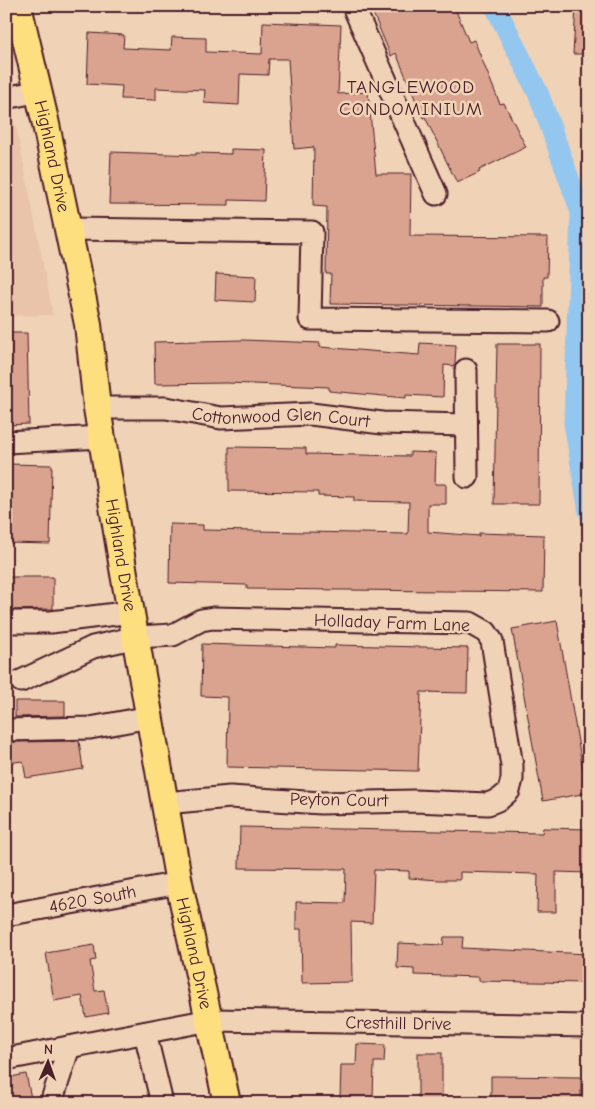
<svg xmlns="http://www.w3.org/2000/svg" width="595" height="1109" font-family="'Comic Neue',sans-serif">
	<rect width="100%" height="100%" fill="#f0d2b6"/>
	<filter id="ink" filterUnits="userSpaceOnUse"><feTurbulence type="fractalNoise" baseFrequency=".02" numOctaves="2"/><feDisplacementMap in="SourceGraphic" scale="10" xChannelSelector="R" yChannelSelector="G"/><feConvolveMatrix kernelMatrix="1 2 1 2 8 2 1 2 1" color-interpolation-filters="sRGB"/></filter>
	<g filter="url(#ink)">
		<path fill="#e9c4aa" d="M6,87L18,135L53,315L6,316Z"/>
		<g fill="none" stroke-linecap="round" stroke-linejoin="round">
			<path stroke="#93c7f0" stroke-width="21" d="M495,6L539,95L581,212L574,423L589,512"/>
		</g>
		<g fill="#d9a38f" stroke="#4a1f2b">
			<path d="M370,6H454L469,42L474,40L500,104L504,103L526,147L479,170L480,172L457,183L425,117L423,118L396,53L391,56Z"/>
			<path d="M576,7H589V54H573Z"/>
			<path d="M263,22L341,25L338,94L368,92L376,174H411L410,236L548,237L547,277H543V307L330,304L331,274H326L327,207L313,206L314,147L294,149L288,59H269L268,75L240,74L239,105L204,103L205,90L156,88V100L121,99L122,86L87,84L89,33L124,35L123,48L171,50L172,37L206,38V52L262,54Z"/>
			<path d="M231,149L266,150L264,201L229,200V205L109,204L111,152L196,155V153L231,154Z"/>
			<path d="M216,274L256,276L255,302L215,300Z"/>
			<path d="M6,333H27L29,424L6,425Z"/>
			<path d="M243,340L320,343V347L419,355L420,343L456,345L455,363V366L444,365L443,397L406,395V398L329,391V387L227,383L155,384L154,342Z"/>
			<path d="M497,344H540L539,504H494Z"/>
			<path d="M229,447L306,448V454L410,456V452L436,453L435,484H446V504H428V532L479,536V533L544,535L543,592L247,589V585L169,583L170,524L203,525V530L408,534L409,502L354,501V497L318,496V492L229,491Z"/>
			<path d="M6,464L52,465L50,544L6,543Z"/>
			<path d="M6,577H53V609L6,610Z"/>
			<path d="M557,621L587,793L543,801L512,629Z"/>
			<path d="M202,644L335,648V645L468,648L467,693L421,692L418,771L227,767L228,697L201,696Z"/>
			<path d="M15,701H65V716L15,717Z"/>
			<path d="M79,741L83,769L26,778L23,761L6,763V745L15,742Z"/>
			<path d="M240,827L542,833L543,828L589,829V873L556,872V912H537L538,874L460,872V880H440L409,878V871L374,870L372,923L351,922L352,982L302,983L301,929H296V902L345,903L346,869L239,868Z"/>
			<path d="M444,937H463L462,948L589,954V983L479,981V977L414,975V969L397,968L398,943L443,945Z"/>
			<path d="M94,945L96,960L90,961L95,991L104,990L108,1013L86,1017L82,996L54,1001L46,953Z"/>
			<path d="M357,1044L385,1045L384,1062H374L373,1099H340L341,1065H356Z"/>
			<rect x="418" y="1053" width="24" height="50"/>
			<path d="M26,1074L32,1103H10L6,1078Z"/>
			<path d="M491,1076L581,1077V1103H491Z"/>
		</g>
		<g fill="none" stroke-linecap="round" stroke-linejoin="round">
			<defs>
				<g id="minor">
					<path d="M353,6L436,194"/>
					<path d="M6,98L39,91"/>
					<path d="M68,229L312,232L310,319L548,321"/>
					<path d="M466,370L467,477"/>
					<path id="s1" d="M97,408H166L221,418L311,414L382,423L466,425"/>
					<path d="M6,442L102,437"/>
					<path d="M6,622H51L132,612"/>
					<path d="M21,681L93,647L137,637L173,635L201,620L213,618L470,623L486,632L492,641L512,766V779L509,791L500,799L488,804L414,801L321,803L230,797L165,803"/>
					<path d="M6,730L90,728L150,717"/>
					<path id="s2" d="M6,915L179,883"/>
					<path d="M145,1033L162,1103"/>
					<path id="s3" d="M6,1059L210,1020L589,1026"/>
					<path d="M51,1103L69,1047"/>
				</g>
				<g id="major">
					<path id="s4" d="M18,6L45,120L88,324L97,408L123,568L179,883L227,1103"/>
				</g>
			</defs>
			<use href="#minor" stroke="#4a1f2b" stroke-width="25"/>
			<use href="#major" stroke="#4a1f2b" stroke-width="30"/>
			<use href="#minor" stroke="#f0d2b6" stroke-width="21"/>
			<use href="#major" stroke="#fedf80" stroke-width="26"/>
		</g>
	</g>
	<g text-anchor="middle" dominant-baseline="central" stroke-width="5" stroke-linejoin="round" paint-order="stroke">
		<g font-size="18" fill="#4a1f2b" stroke="#f0d2b6">
			<text stroke="none"><textPath href="#s4" startOffset="154">Highland Drive</textPath></text>
			<text stroke="none"><textPath href="#s1" startOffset="185">Cottonwood Glen Court</textPath></text>
			<text stroke="none"><textPath href="#s4" startOffset="559">Highland Drive</textPath></text>
			<text transform="translate(392 623) rotate(2)">Holladay Farm Lane</text>
			<text transform="translate(339 800) rotate(1)">Peyton Court</text>
			<text stroke="none"><textPath href="#s2" startOffset="88">4620 South</textPath></text>
			<text stroke="none"><textPath href="#s4" startOffset="964">Highland Drive</textPath></text>
			<text stroke="none"><textPath href="#s3" startOffset="396">Cresthill Drive</textPath></text>
		</g>
		<g font-size="19" letter-spacing="1" fill="#4a1f2b" stroke="#f0d2b6">
			<text x="411" y="87">TANGLEWOOD<tspan x="411" dy="22">CONDOMINIUM</tspan></text>
		</g>
	</g>
	<rect width="595" height="1109" fill="none" stroke="#f0d2b6" stroke-width="25"/>
	<rect x="12" y="12" width="570" height="1084" fill="none" stroke="#4a1f2b" stroke-width="2" filter="url(#ink)"/>
	<g transform="translate(48 1062) rotate(2)" stroke="#f0d2b6" stroke-width="4" paint-order="stroke">
	<path d="M0-4L9 19L0 12L-9 19Z" fill="#4a1f2b"/>
	<text y="-8" font-size="14" font-weight="bold" text-anchor="middle" fill="#4a1f2b">N</text>
	</g>
</svg>
